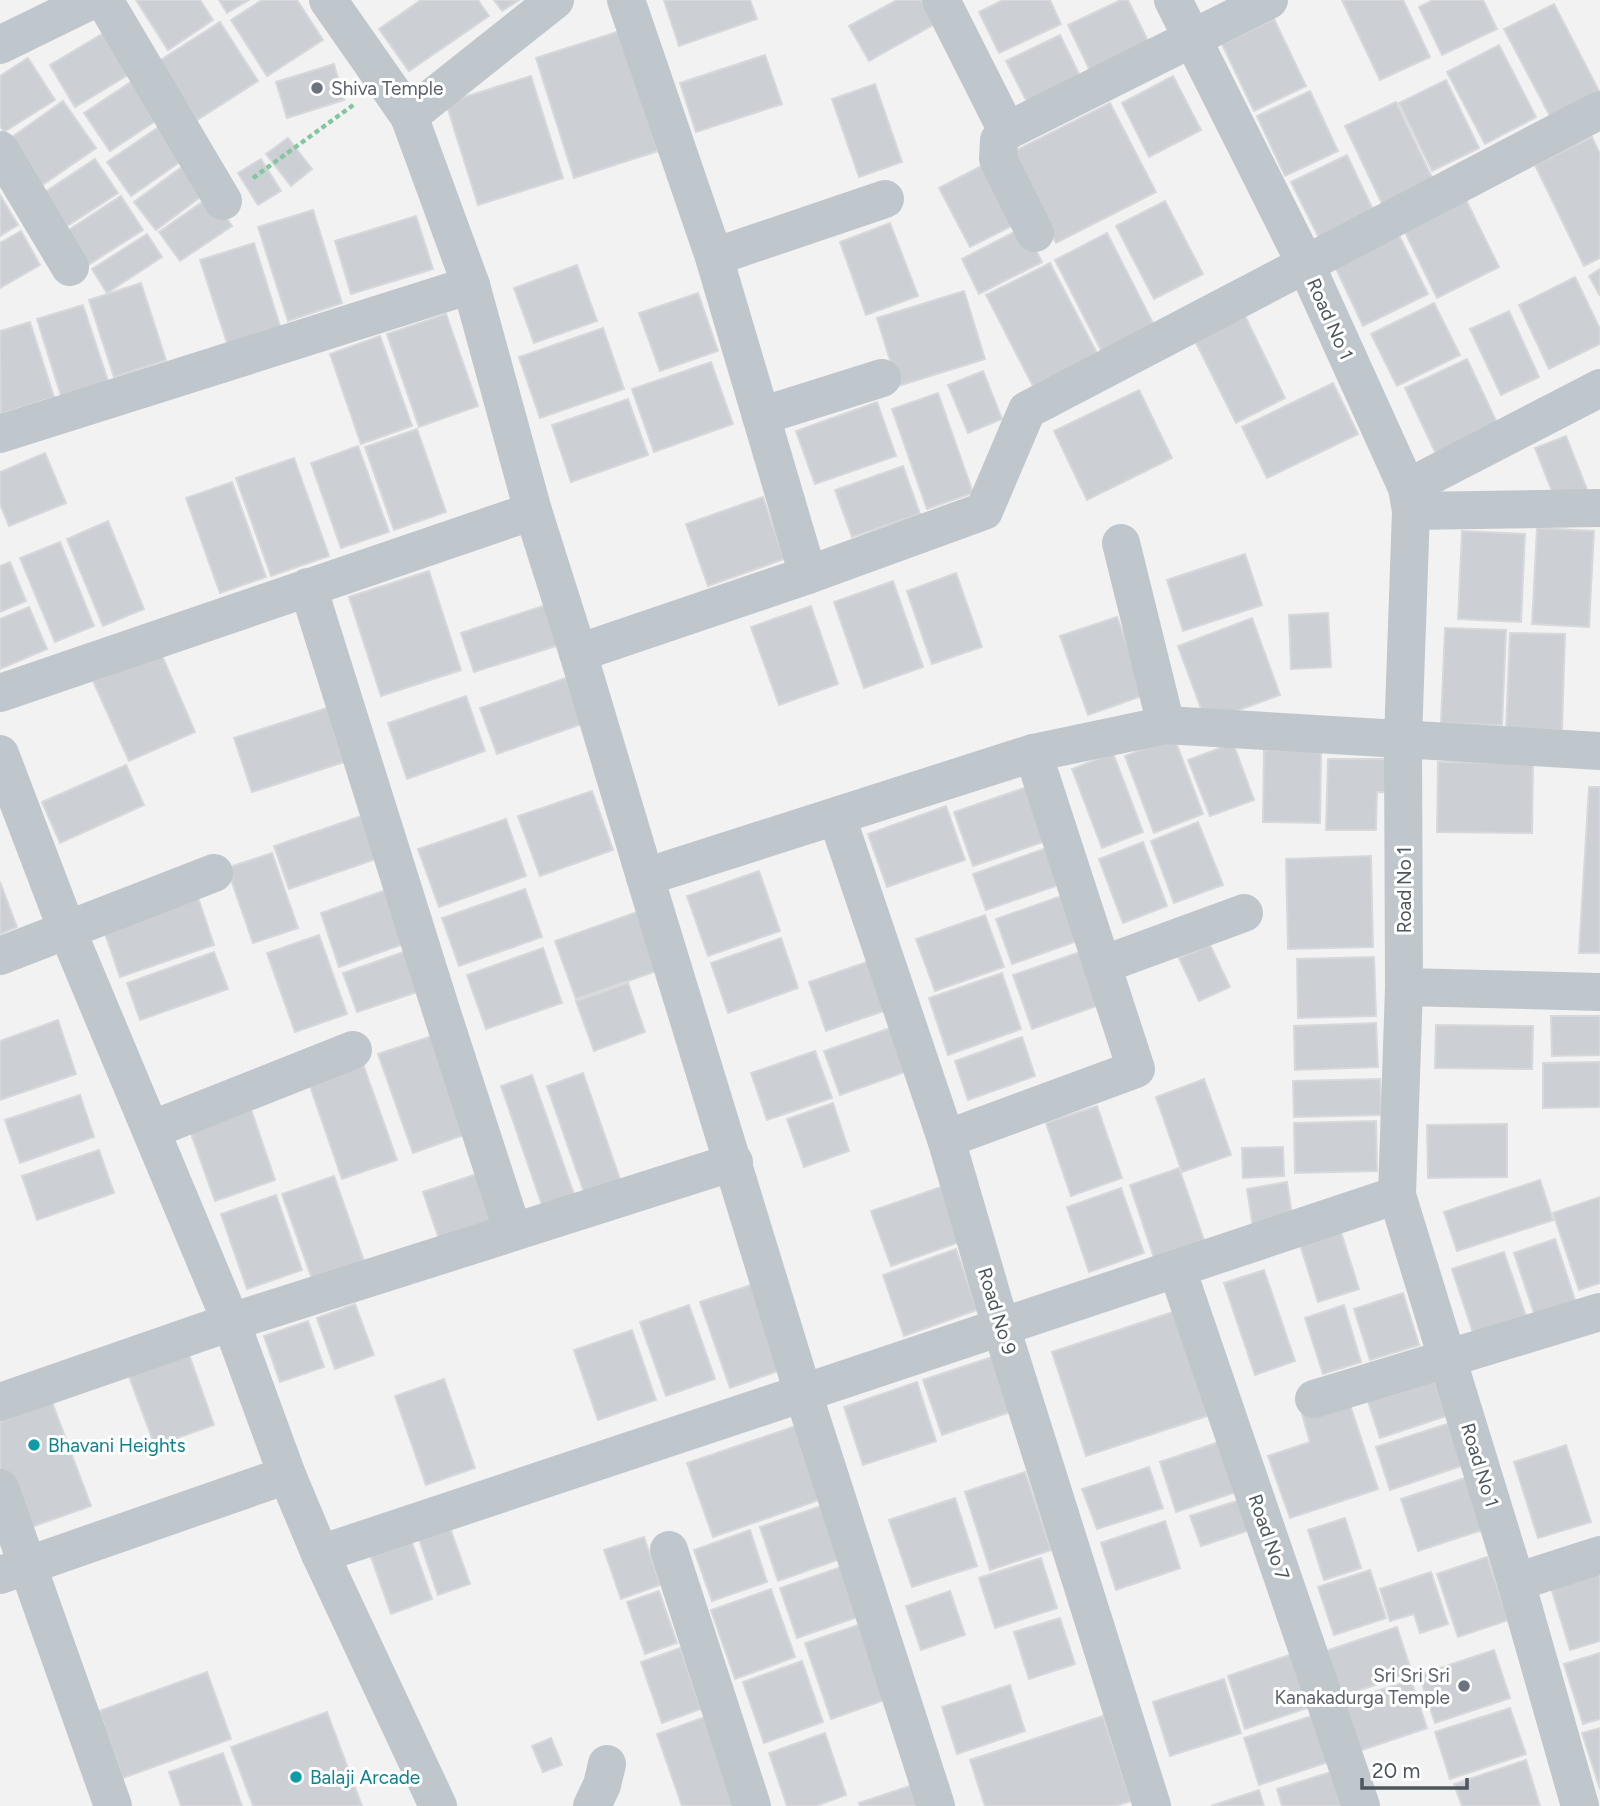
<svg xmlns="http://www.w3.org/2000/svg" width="1600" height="1806" font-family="Figtree,sans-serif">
	<rect width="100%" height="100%" fill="#f3f2f2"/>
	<g fill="#cccfd3" stroke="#d6d8dc" stroke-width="2">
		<path d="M136,0H200L213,20L168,50Z"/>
		<path d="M219,0H249L227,13Z"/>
		<path d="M262,0H297L323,40L267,76L231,20Z"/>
		<path d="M421,0H478L489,16L409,71L379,29Z"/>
		<path d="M494,0H519L502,11Z"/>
		<path d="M664,0H750L757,19L679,46Z"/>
		<path d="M897,0H921L935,24L869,61L849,26Z"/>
		<path d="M1003,0H1050L1061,24L999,53L979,12Z"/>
		<path d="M1121,0H1128L1151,47L1092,75L1068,25Z"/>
		<path d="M1342,0H1403L1430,57L1380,80Z"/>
		<path d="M1433,0H1483L1497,29L1442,55L1419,7Z"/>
		<path d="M1554,4L1600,93L1551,118L1504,29Z"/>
		<path d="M1274,19L1306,86L1254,111L1222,44Z"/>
		<path d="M220,22L258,81L197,120L159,61Z"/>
		<path d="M620,31L658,151L574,178L536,58Z"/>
		<path d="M104,33L128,75L75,107L50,65Z"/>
		<path d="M1060,35L1080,76L1027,102L1006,61Z"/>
		<path d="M1499,45L1536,117L1485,144L1447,72Z"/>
		<path d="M765,55L782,104L696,132L680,83Z"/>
		<path d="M28,58L55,100L4,132L0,126V76Z"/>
		<path d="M334,64L344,100L287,118L276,82Z"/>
		<path d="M531,76L563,178L478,205L446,103Z"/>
		<path d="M1173,76L1201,130L1149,157L1122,103Z"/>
		<path d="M137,78L163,116L110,151L84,113Z"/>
		<path d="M1446,80L1479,148L1432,171L1399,103Z"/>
		<path d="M875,84L902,162L859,177L832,99Z"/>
		<path d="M1310,91L1338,151L1285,176L1257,116Z"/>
		<path d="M63,101L96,148L38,188L5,142Z"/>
		<path d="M1396,102L1435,184L1384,208L1345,126Z"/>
		<path d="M1110,103L1156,192L1056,243L1009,154Z"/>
		<path d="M163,124L187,157L131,196L107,162Z"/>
		<path d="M1592,137L1600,154V258L1584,266L1535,165Z"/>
		<path d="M288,138L312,169L291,186L266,154Z"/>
		<path d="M1347,155L1375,214L1320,240L1291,182Z"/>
		<path d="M95,159L118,193L67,226L45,192Z"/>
		<path d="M261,159L281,191L258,205L238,173Z"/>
		<path d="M987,163L1018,223L970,247L939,188Z"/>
		<path d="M186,164L207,192L156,230L134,202Z"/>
		<path d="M0,195L18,225L0,236Z"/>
		<path d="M121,196L143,230L88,265L67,231Z"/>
		<path d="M211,196L232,226L180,261L159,232Z"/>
		<path d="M1466,200L1499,267L1437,298L1404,230Z"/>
		<path d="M1165,201L1203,274L1154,299L1116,226Z"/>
		<path d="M313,210L342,303L288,321L258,227Z"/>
		<path d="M416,216L433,269L351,294L335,241Z"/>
		<path d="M890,223L918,296L866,315L840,242Z"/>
		<path d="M1024,227L1042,262L979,294L962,259Z"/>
		<path d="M1396,229L1428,294L1363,326L1332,260Z"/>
		<path d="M21,231L40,265L0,288V243Z"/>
		<path d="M1107,233L1156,329L1104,356L1055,260Z"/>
		<path d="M147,234L162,257L107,293L92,269Z"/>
		<path d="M254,243L281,329L228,346L200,260Z"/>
		<path d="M1050,263L1098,355L1034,388L986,295Z"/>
		<path d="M577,265L597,321L534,343L514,288Z"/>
		<path d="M1600,269V296L1589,276Z"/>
		<path d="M1575,277L1600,329V344L1549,369L1519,305Z"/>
		<path d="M141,283L166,360L114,377L89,300Z"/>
		<path d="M964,291L985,359L898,386L877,318Z"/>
		<path d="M698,293L718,351L660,371L639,313Z"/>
		<path d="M1434,303L1460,355L1397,386L1371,334Z"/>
		<path d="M83,305L108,381L61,396L37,319Z"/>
		<path d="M1509,311L1539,377L1501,395L1470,329Z"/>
		<path d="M446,314L478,406L419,427L387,334Z"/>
		<path d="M1245,316L1285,398L1236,423L1195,341Z"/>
		<path d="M30,322L54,397L1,414L0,331Z"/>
		<path d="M603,328L624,389L540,418L519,357Z"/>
		<path d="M380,336L412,426L361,444L330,354Z"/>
		<path d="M1467,359L1498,425L1436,454L1405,388Z"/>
		<path d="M711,362L733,424L654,452L632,389Z"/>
		<path d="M983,371L1002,419L968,433L948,385Z"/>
		<path d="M1333,383L1358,434L1267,478L1242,427Z"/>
		<path d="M1139,390L1172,458L1087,500L1054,431Z"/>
		<path d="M938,393L973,493L927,509L892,409Z"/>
		<path d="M628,399L648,455L571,482L552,425Z"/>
		<path d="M877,402L896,456L815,484L796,431Z"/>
		<path d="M417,429L446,512L394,530L365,447Z"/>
		<path d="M1566,436L1588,492L1557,504L1535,448Z"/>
		<path d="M358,446L389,532L341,548L311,463Z"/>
		<path d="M45,453L66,503L9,526L0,504V472Z"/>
		<path d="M294,458L329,556L271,576L236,478Z"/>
		<path d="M903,466L920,514L852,537L835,490Z"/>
		<path d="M232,482L266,577L220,593L186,498Z"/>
		<path d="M763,497L784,559L708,586L686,524Z"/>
		<path d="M108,521L144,609L103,626L67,539Z"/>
		<path d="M1537,528L1594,531L1589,627L1532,624Z"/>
		<path d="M1462,531L1525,534L1521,622L1458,619Z"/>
		<path d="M60,542L94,626L55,642L20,558Z"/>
		<path d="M1245,554L1262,605L1183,631L1167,580Z"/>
		<path d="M10,562L26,601L0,612V566Z"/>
		<path d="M429,571L461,670L381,696L349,597Z"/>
		<path d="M956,573L982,647L932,664L907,591Z"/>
		<path d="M893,581L923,667L864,688L834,602Z"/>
		<path d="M546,605L559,645L474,672L461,633Z"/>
		<path d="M811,606L838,684L779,705L751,627Z"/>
		<path d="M29,607L47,649L0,669V619Z"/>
		<path d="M1328,613L1331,667L1291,669L1289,615Z"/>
		<path d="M1117,617L1145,695L1088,715L1060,636Z"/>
		<path d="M1252,618L1280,695L1206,722L1178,646Z"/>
		<path d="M1445,628L1506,630L1502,725L1441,723Z"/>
		<path d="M1510,633L1565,634L1562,730L1506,729Z"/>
		<path d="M160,651L195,732L129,761L93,681Z"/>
		<path d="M566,678L582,724L497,754L480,708Z"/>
		<path d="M466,696L485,751L407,779L388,723Z"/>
		<path d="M327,708L344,762L252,792L234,738Z"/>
		<path d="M1174,737L1203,814L1154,833L1125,756Z"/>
		<path d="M1233,743L1254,800L1210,816L1188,760Z"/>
		<path d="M1264,750L1321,751L1320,823L1263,822Z"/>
		<path d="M1113,753L1143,832L1102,848L1072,769Z"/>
		<path d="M1328,759H1392V792H1377L1376,830H1326Z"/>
		<path d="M1438,762L1533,763L1532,833L1437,832Z"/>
		<path d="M126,765L144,805L60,843L42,802Z"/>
		<path d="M1033,785L1052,839L973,866L954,812Z"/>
		<path d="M1589,787H1600V953H1579Z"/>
		<path d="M592,791L613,850L540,876L518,816Z"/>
		<path d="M946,806L965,860L887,887L868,834Z"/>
		<path d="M367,814L382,857L289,889L274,846Z"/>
		<path d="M506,819L526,876L439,907L418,849Z"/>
		<path d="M1198,822L1223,885L1174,903L1151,841Z"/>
		<path d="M1143,842L1167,906L1123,923L1099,859Z"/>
		<path d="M1052,846L1065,883L986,910L973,874Z"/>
		<path d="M272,853L298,928L253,943L227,868Z"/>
		<path d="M1371,856L1373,947L1288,949L1286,859Z"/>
		<path d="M759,871L780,931L708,956L687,896Z"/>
		<path d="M0,882L17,927L0,934Z"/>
		<path d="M194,886L214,945L120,977L100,919Z"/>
		<path d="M525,889L542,937L459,966L442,918Z"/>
		<path d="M386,890L404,944L339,967L321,913Z"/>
		<path d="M1070,893L1086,938L1012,964L996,919Z"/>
		<path d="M637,912L657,971L576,999L555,941Z"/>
		<path d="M985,915L1004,967L935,991L916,939Z"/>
		<path d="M319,935L347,1014L295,1032L267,953Z"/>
		<path d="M781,938L798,988L728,1013L711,963Z"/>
		<path d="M1210,945L1230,987L1199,1001L1179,958Z"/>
		<path d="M543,948L562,1003L486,1029L467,975Z"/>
		<path d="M1086,950L1105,1003L1032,1029L1013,975Z"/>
		<path d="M406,951L420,991L357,1012L343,973Z"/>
		<path d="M214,952L228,989L140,1020L127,983Z"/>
		<path d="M881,957L898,1006L826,1031L809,982Z"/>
		<path d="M1374,957L1376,1016L1298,1018L1297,959Z"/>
		<path d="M1002,973L1021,1029L948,1055L929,998Z"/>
		<path d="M628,983L645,1032L594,1051L576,1001Z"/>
		<path d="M1551,1016H1600V1055L1552,1056Z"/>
		<path d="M58,1020L76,1074L0,1100V1041Z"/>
		<path d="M1376,1023L1378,1067L1295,1070L1294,1026Z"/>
		<path d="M1436,1025L1533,1026L1532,1069L1435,1068Z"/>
		<path d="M896,1026L911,1070L840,1095L824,1051Z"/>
		<path d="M432,1036L467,1134L413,1153L378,1054Z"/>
		<path d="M1022,1037L1035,1076L968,1100L955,1061Z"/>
		<path d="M815,1051L832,1098L767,1120L751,1073Z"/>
		<path d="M1600,1062V1107L1543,1108V1063Z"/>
		<path d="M363,1064L397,1160L342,1179L309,1083Z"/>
		<path d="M583,1073L622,1185L586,1198L547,1086Z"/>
		<path d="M532,1075L576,1200L544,1211L501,1086Z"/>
		<path d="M1204,1079L1231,1155L1182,1172L1156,1097Z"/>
		<path d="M1380,1079L1381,1115L1294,1117L1293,1081Z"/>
		<path d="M80,1095L94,1137L20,1163L5,1120Z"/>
		<path d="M833,1103L849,1151L804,1167L787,1119Z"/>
		<path d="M250,1106L275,1180L215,1201L189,1128Z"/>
		<path d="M1097,1106L1122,1178L1071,1196L1046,1123Z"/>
		<path d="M1376,1121L1377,1171L1295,1173L1294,1123Z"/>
		<path d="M1507,1124V1177L1428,1178L1427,1125Z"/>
		<path d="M1283,1147L1284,1176L1243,1178L1242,1148Z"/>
		<path d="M99,1150L114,1193L37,1220L22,1176Z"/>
		<path d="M1179,1168L1205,1243L1155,1261L1130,1185Z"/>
		<path d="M480,1173L496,1219L439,1239L423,1192Z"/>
		<path d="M334,1176L365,1264L313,1282L282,1194Z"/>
		<path d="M1540,1180L1553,1220L1457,1251L1444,1212Z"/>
		<path d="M1287,1182L1293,1222L1253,1228L1247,1189Z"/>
		<path d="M941,1187L960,1242L891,1266L871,1211Z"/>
		<path d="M1121,1188L1144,1253L1089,1272L1067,1207Z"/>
		<path d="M276,1195L302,1270L247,1289L221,1214Z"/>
		<path d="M1600,1197V1283L1579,1290L1553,1213Z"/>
		<path d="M1339,1226L1359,1289L1318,1302L1298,1238Z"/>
		<path d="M1555,1239L1576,1303L1535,1316L1514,1253Z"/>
		<path d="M956,1249L977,1310L904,1336L883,1275Z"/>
		<path d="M1504,1252L1526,1316L1473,1333L1452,1269Z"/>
		<path d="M1264,1270L1295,1361L1255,1375L1224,1283Z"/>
		<path d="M760,1282L789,1367L730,1388L700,1302Z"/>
		<path d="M1403,1293L1419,1345L1370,1360L1354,1309Z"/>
		<path d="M355,1304L374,1355L335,1369L317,1318Z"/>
		<path d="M689,1305L715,1379L666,1396L640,1322Z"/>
		<path d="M1344,1305L1361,1362L1323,1374L1305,1318Z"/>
		<path d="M1176,1311L1210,1415L1086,1456L1052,1352Z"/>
		<path d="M308,1321L324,1367L280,1382L264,1336Z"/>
		<path d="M632,1330L656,1400L598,1420L574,1350Z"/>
		<path d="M187,1349L214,1425L155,1446L127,1371Z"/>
		<path d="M998,1355L1016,1410L942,1435L923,1380Z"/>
		<path d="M1432,1374L1446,1416L1380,1438L1366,1395Z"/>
		<path d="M444,1379L475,1468L426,1485L395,1396Z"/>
		<path d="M917,1382L936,1441L863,1465L844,1407Z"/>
		<path d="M1348,1399L1378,1489L1290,1518L1268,1456L1310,1442L1302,1414Z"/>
		<path d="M52,1402L91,1506L23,1530L0,1468V1422Z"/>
		<path d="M1450,1423L1464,1465L1390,1490L1376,1447Z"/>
		<path d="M796,1426L822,1499L713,1537L687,1463Z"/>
		<path d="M1225,1440L1242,1490L1176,1512L1160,1462Z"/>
		<path d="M1566,1445L1591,1522L1538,1538L1514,1462Z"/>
		<path d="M1149,1467L1163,1508L1097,1529L1082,1489Z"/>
		<path d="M1025,1472L1051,1550L990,1570L965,1492Z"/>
		<path d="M1468,1477L1485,1529L1418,1551L1401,1499Z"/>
		<path d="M955,1498L977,1566L912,1587L889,1520Z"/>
		<path d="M1246,1498L1256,1528L1201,1546L1190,1516Z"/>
		<path d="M827,1504L846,1557L778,1581L760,1527Z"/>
		<path d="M1345,1518L1361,1568L1324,1580L1308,1530Z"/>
		<path d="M1165,1521L1180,1568L1116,1590L1101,1543Z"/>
		<path d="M450,1528L470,1584L438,1595L419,1539Z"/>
		<path d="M750,1530L767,1582L712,1601L694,1550Z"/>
		<path d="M644,1537L660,1585L621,1599L604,1550Z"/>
		<path d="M411,1540L432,1599L391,1614L370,1554Z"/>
		<path d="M1487,1557L1508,1620L1458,1637L1437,1574Z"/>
		<path d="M1041,1558L1057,1608L995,1628L979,1578Z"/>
		<path d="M844,1566L861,1616L797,1638L780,1588Z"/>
		<path d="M1370,1570L1386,1618L1334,1635L1318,1587Z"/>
		<path d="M1431,1572L1448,1624L1420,1633L1414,1614L1390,1621L1380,1589Z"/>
		<path d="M1600,1572V1641L1570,1650L1551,1588Z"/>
		<path d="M771,1589L795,1657L735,1679L711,1610Z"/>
		<path d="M659,1591L677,1643L645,1654L627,1602Z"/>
		<path d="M950,1591L965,1635L921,1650L906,1606Z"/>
		<path d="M1060,1618L1075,1664L1029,1679L1014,1632Z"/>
		<path d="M858,1625L885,1700L831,1719L805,1643Z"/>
		<path d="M1397,1627L1412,1673L1341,1696L1326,1651Z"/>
		<path d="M680,1648L701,1709L662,1723L641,1662Z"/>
		<path d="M1494,1650L1510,1698L1435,1723L1419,1675Z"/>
		<path d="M1295,1653L1313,1706L1245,1729L1228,1676Z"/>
		<path d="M1600,1653V1719L1583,1724L1564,1664Z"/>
		<path d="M802,1661L823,1722L764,1743L743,1682Z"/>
		<path d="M207,1672L231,1739L123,1778L99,1711Z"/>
		<path d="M1224,1679L1241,1733L1170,1756L1153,1702Z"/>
		<path d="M1411,1680L1427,1728L1356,1752L1340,1703Z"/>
		<path d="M1010,1685L1025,1731L957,1754L942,1707Z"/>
		<path d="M1510,1708L1526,1754L1450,1779L1435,1732Z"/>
		<path d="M327,1712L362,1806H253L231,1747Z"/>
		<path d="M1318,1714L1334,1760L1259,1785L1244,1738Z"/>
		<path d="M1103,1716L1131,1801L1115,1806H985L970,1760Z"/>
		<path d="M705,1717L736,1806H682L657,1734Z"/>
		<path d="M1600,1728V1789L1582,1733Z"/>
		<path d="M825,1733L846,1795L816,1806H787L769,1753Z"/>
		<path d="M551,1738L562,1765L543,1772L532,1746Z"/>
		<path d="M223,1753L242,1806H181L169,1772Z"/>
		<path d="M1526,1760L1540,1806H1462L1454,1784Z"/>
		<path d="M1334,1771L1346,1806H1282L1277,1789Z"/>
		<path d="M919,1783L927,1806H860L859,1803Z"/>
		<path d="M1259,1790L1264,1806H1211Z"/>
	</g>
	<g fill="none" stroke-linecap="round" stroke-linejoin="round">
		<path stroke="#81c69d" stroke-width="4.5" stroke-dasharray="5 3.5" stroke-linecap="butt" d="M253,178L356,103"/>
		<g stroke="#bfc7cc" stroke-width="38">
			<path d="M104,0L223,201"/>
			<path d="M328,0L409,116L471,285L533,511L578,653L645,877L803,1393L936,1806"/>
			<path d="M626,0L714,257L808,575"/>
			<path d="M941,0L1007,131"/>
			<path d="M1173,0L1306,265L1407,488L1411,511L1403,739L1404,987L1397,1195L1516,1582L1580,1806"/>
			<path d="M0,45L92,0"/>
			<path d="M409,116L555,0"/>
			<path d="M0,150L70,267"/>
			<path d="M1035,233L998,159L999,140L1007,131L1269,0"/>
			<path d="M714,257L885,199"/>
			<path d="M761,416L882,378"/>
			<path d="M0,434L471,285"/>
			<path d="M1407,488L1600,388"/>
			<path d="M1411,511L1600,508"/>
			<path d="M1121,543L1166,725"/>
			<path d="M308,587L441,1010L513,1232"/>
			<path d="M578,653L808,575L984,511L1027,410L1600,110"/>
			<path d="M0,693L533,511"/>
			<path d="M0,754L67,930L231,1322L287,1475L320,1554L438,1806"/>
			<path d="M837,817L946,1139L1001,1327L1152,1806"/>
			<path d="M645,877L1033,753L1166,725L1600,751"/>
			<path d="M0,956L214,873"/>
			<path d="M1102,965L1244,913"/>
			<path d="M1404,987L1600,992"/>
			<path d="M151,1130L353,1050"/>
			<path d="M946,1139L1136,1069L1033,753"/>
			<path d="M1177,1269L1361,1806"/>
			<path d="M1314,1399L1600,1312"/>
			<path d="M0,1402L231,1322L734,1162"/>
			<path d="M0,1488L113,1806"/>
			<path d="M669,1550L752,1806"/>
			<path d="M320,1554L1397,1195"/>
			<path d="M0,1575L287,1475"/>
			<path d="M1516,1582L1600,1555"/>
			<path d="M592,1806L602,1785L607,1764"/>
		</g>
	</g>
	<g fill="#6b7280" stroke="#fff" stroke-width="2.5">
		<circle cx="317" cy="88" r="7"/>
		<circle cx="1464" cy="1686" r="7"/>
	</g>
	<g fill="#0f9aa8" stroke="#fff" stroke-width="2.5">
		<circle cx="34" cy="1445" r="7"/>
		<circle cx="296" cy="1777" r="7"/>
	</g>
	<g text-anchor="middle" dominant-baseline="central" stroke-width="6" stroke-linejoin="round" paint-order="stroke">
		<g font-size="19" fill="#5b616d" stroke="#fff" text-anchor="start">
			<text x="331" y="88">Shiva Temple</text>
			<text x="1450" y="1675" text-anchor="end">Sri Sri Sri<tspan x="1450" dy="22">Kanakadurga Temple</tspan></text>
		</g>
		<g font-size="19" fill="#4b565d" stroke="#fff">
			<text transform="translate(1330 319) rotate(66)">Road No 1</text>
			<text transform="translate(1404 890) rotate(-90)">Road No 1</text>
			<text transform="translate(997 1311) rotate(73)">Road No 9</text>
			<text transform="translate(1480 1465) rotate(73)">Road No 1</text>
			<text transform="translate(1269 1537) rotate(71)">Road No 7</text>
		</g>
		<g font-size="19" fill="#0d838f" stroke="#fff" text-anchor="start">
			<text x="48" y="1445">Bhavani Heights</text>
			<text x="310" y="1777">Balaji Arcade</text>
		</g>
	</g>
	<path d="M1362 1778v10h105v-10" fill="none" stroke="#4b565d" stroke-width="3.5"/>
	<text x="1372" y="1778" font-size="21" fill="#4b565d" stroke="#ffffff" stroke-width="5" paint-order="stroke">20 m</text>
</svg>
